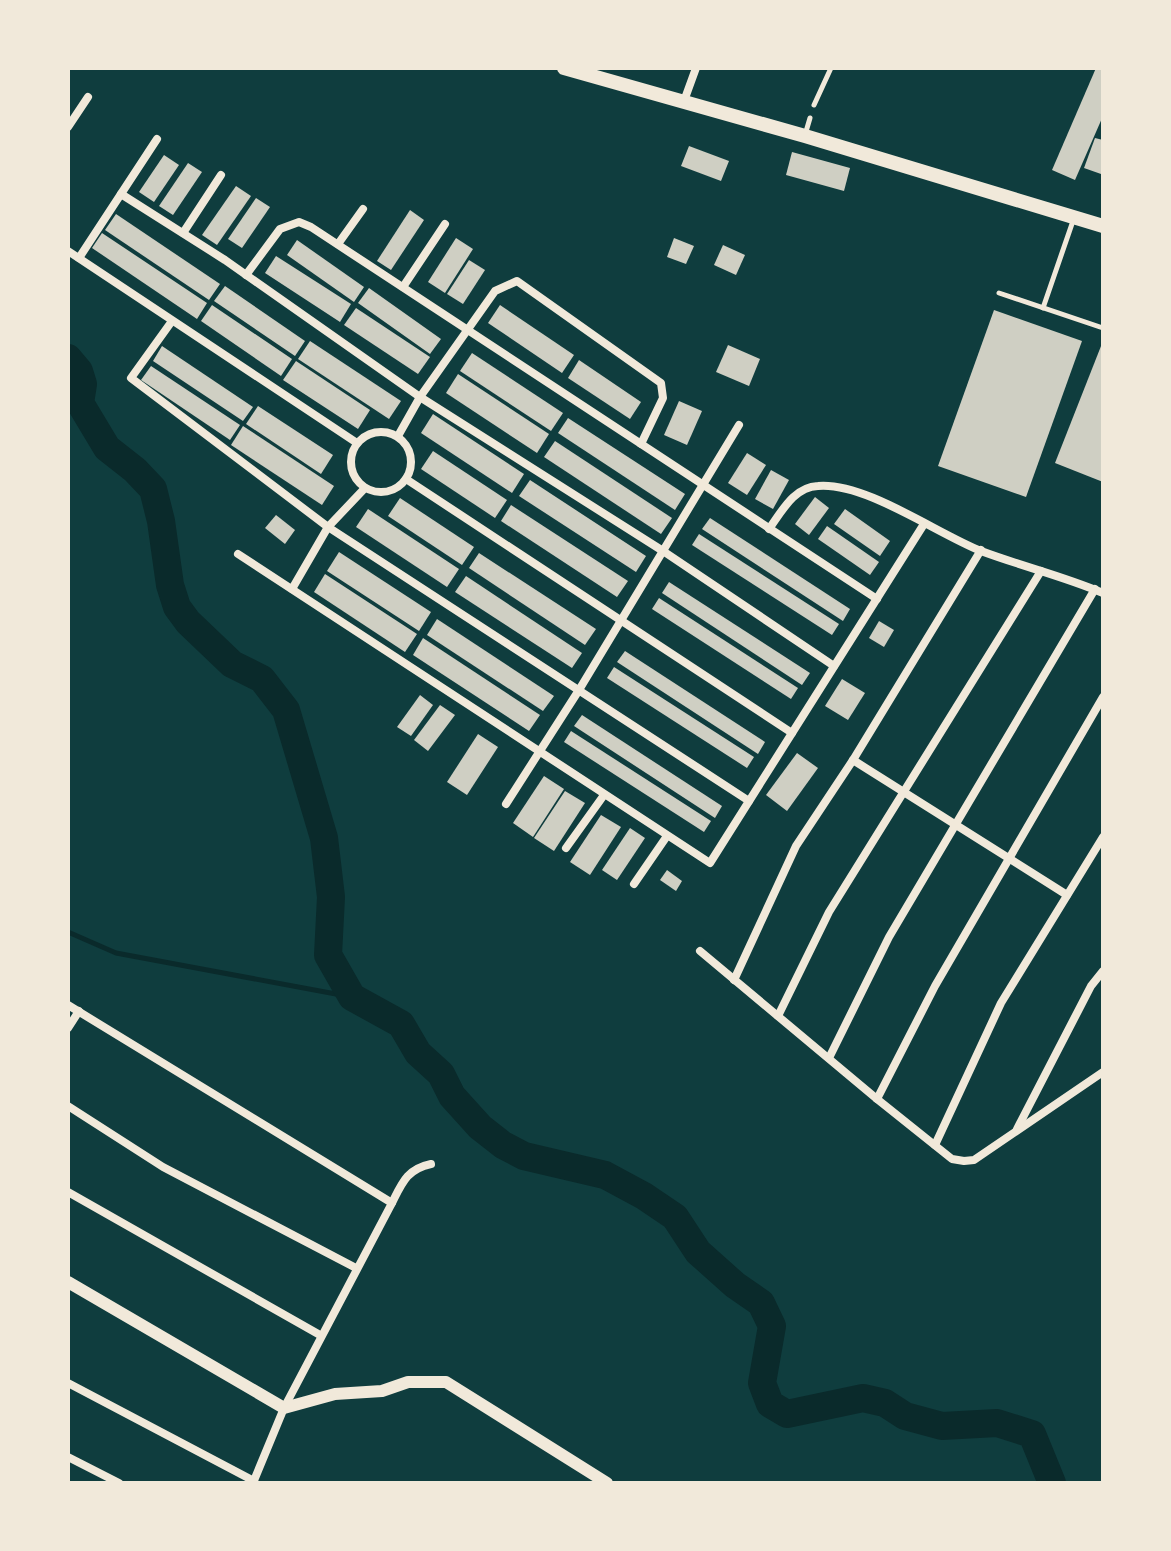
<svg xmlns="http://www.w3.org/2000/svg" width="1171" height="1551" font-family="Karla,sans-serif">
	<rect width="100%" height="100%" fill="#0f3d3e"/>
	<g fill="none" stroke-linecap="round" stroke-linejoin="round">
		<path stroke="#0a2a2b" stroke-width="5" d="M68,932L116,953L352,997"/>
		<path stroke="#0a2a2b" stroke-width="28" d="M68,358L79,371L83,384L80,403L107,448L135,470L153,489L161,521L170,585L177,607L188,622L232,664L262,679L286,710L324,838L331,897L328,955L352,997L401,1024L418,1053L441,1074L452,1096L480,1127L503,1145L524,1156L605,1175L644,1196L675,1217L698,1252L735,1285L761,1303L772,1326L762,1383L770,1404L787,1414L863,1398L885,1403L905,1416L942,1426L997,1423L1032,1434L1052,1483"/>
	</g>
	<g fill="#cfcfc3">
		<path d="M1096,68H1103V116L1075,180L1052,170Z"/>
		<path d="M1095,138L1103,140L1101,174L1084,168Z"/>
		<path d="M689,146L729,161L721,181L681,166Z"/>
		<path d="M792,152L850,168L844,191L786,175Z"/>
		<path d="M164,155L179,165L154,202L139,192Z"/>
		<path d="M188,163L202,172L173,215L159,206Z"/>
		<path d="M236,186L251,196L217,245L202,235Z"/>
		<path d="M256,198L270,207L242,248L228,239Z"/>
		<path d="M410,210L424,220L391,270L377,261Z"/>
		<path d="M116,214L220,284L209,300L105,230Z"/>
		<path d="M102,233L207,303L197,319L92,248Z"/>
		<path d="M456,238L473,249L445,293L428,282Z"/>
		<path d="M674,238L694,246L686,264L667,257Z"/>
		<path d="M297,240L364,287L354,302L287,255Z"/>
		<path d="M723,245L745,255L736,275L714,265Z"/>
		<path d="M276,256L351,304L340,322L265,273Z"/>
		<path d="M469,260L485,270L463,304L447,294Z"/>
		<path d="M225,286L305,341L295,356L214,301Z"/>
		<path d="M369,288L441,339L430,354L358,303Z"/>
		<path d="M212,305L292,359L281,376L201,321Z"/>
		<path d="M500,305L574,355L562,373L488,323Z"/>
		<path d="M356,308L430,357L418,374L344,325Z"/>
		<path d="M994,310L1082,341L1026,497L938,466Z"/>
		<path d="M310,341L401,401L389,419L298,359Z"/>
		<path d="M1103,341V482L1055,463Z"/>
		<path d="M728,345L760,359L749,386L716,372Z"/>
		<path d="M162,346L253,407L243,421L153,361Z"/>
		<path d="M472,353L563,413L551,431L460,371Z"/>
		<path d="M579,360L641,402L630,419L568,378Z"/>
		<path d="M296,361L370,410L358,429L283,380Z"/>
		<path d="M151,366L240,425L230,440L141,380Z"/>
		<path d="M458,374L549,434L537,453L446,393Z"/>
		<path d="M679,401L702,411L687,445L664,435Z"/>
		<path d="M258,406L333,455L321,474L246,424Z"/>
		<path d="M433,414L524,474L512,493L421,433Z"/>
		<path d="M568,418L685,494L675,510L558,433Z"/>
		<path d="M243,426L334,486L322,505L231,445Z"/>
		<path d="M555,441L672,518L661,534L544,457Z"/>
		<path d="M433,451L507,500L495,518L421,469Z"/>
		<path d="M747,453L766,465L747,495L728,483Z"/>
		<path d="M771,470L789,480L773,509L755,499Z"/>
		<path d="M530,480L646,556L636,572L519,496Z"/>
		<path d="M815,497L829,508L809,535L795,524Z"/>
		<path d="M400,498L474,547L462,565L388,516Z"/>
		<path d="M511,505L628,581L617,597L501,521Z"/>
		<path d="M368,509L459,569L447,587L356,527Z"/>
		<path d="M845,509L890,541L880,556L834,524Z"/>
		<path d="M276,515L295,530L285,544L265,528Z"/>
		<path d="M710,518L850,609L843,621L702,529Z"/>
		<path d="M827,526L879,562L870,575L818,539Z"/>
		<path d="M699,534L839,624L832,635L692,545Z"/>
		<path d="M339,552L431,612L419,631L327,571Z"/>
		<path d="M479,553L596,629L585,645L469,568Z"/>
		<path d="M325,574L417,634L405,652L314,592Z"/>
		<path d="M466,576L582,653L572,668L455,592Z"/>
		<path d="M669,582L810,673L802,685L662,593Z"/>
		<path d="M659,598L798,688L791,699L652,609Z"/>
		<path d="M437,619L554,696L543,711L427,635Z"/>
		<path d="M879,621L894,630L884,647L869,638Z"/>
		<path d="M423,638L540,715L529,731L413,655Z"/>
		<path d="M625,651L765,742L758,754L617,662Z"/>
		<path d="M614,667L754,757L747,768L607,678Z"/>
		<path d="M842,679L865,693L848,720L825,706Z"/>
		<path d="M420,695L433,705L411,736L397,727Z"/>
		<path d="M440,705L455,715L428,751L414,740Z"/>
		<path d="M582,715L722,806L715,818L574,726Z"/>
		<path d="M571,731L711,821L704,832L564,742Z"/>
		<path d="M478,734L498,747L467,795L447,782Z"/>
		<path d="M797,753L818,768L787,811L766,795Z"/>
		<path d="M544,776L564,789L533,837L513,823Z"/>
		<path d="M565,791L585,803L554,851L534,838Z"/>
		<path d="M601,815L621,827L590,875L570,862Z"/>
		<path d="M630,828L645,838L617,880L602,870Z"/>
		<path d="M667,870L682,881L676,891L660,880Z"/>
	</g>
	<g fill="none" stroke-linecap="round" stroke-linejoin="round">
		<g stroke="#f1e9da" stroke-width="5">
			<path d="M814,105L831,68"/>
			<path d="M805,135L810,118"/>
			<path d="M999,293L1103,328"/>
			<path d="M1043,308L1074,218"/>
		</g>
		<g stroke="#f1e9da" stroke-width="8">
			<path d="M684,101L696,68"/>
			<path d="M68,127L88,97"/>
			<path d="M121,194L225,260L420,397L663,551L834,666"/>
			<path d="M183,233L221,175"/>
			<path d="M338,244L363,209"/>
			<path d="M68,251L357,443"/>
			<path d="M79,258L157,139"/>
			<path d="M246,275L280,229L299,222L311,227L877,599"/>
			<path d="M403,287L445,224"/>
			<path d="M172,321L131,378L328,527L749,801"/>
			<circle cx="381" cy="462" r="30"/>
			<path d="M398,436L420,397L495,291L517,281L661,383L663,398L641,444"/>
			<path d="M406,479L792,733"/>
			<path d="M769,529C782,511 794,487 818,486C865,482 936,533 981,551C1021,566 1063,576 1103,593"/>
			<path d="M238,554L710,863L924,524"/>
			<path d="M292,589L328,527L365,488"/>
			<path d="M853,760L1067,895"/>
			<path d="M506,804L579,690L739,425"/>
			<path d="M566,848L604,795"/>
			<path d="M634,884L667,836"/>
			<path d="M700,951L877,1099L952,1159L964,1161L974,1160L1103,1072"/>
			<path d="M734,980L796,846L853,760L981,550"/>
			<path d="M68,1005L392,1203L284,1408L253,1483"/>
			<path d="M778,1016L829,912L1041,571"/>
			<path d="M68,1028L79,1011"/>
			<path d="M829,1058L889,937L1095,589"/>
			<path d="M877,1099L935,986L1103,697"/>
			<path d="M68,1106L163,1167L356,1268"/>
			<path d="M1017,1129L1091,986L1103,971"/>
			<path d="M935,1145L1001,1003L1103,837"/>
			<path d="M68,1192L320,1335"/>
			<path d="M392,1203C402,1183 407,1169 431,1164"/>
			<path d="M68,1383L254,1481"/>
			<path d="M68,1457L119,1483"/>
		</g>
		<path stroke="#f1e9da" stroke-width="12" d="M68,1282L284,1408L335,1394L382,1391L408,1382H446L607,1483"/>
		<path stroke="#f1e9da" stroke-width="14" d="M564,68L805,136L1103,226"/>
	</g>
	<rect width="1171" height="1551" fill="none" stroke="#f1e9da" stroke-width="140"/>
</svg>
